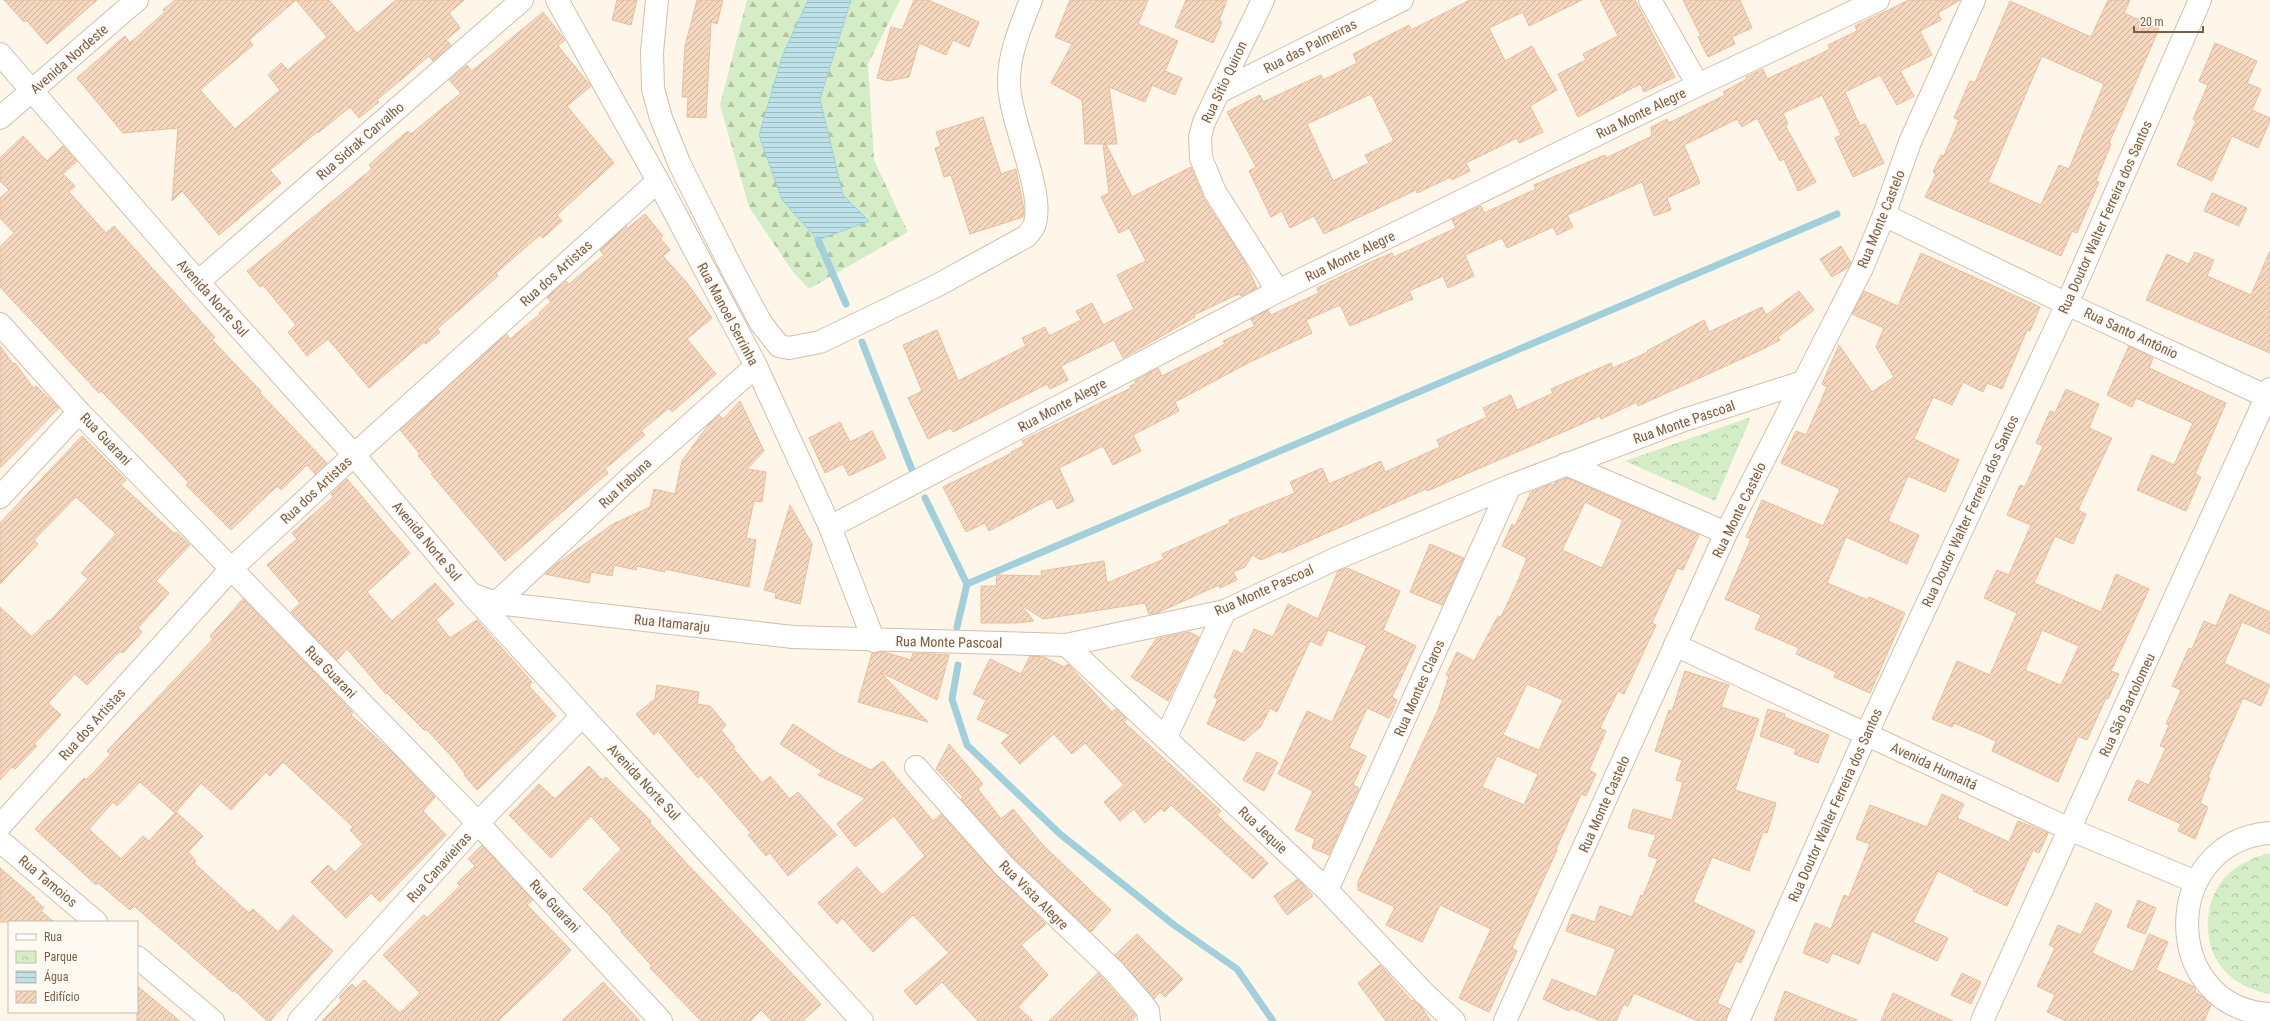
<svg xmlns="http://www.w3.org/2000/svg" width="2270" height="1021" font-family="'Roboto Condensed',sans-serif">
	<defs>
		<pattern id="forest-firs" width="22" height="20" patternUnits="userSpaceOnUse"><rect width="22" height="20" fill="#d4edc6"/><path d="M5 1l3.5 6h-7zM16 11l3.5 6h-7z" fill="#b1c3a3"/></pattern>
		<pattern id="park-crowns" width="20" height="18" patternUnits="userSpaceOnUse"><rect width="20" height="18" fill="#d4edc6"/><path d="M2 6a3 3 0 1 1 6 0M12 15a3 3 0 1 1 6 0" fill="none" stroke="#b1c3a3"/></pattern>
		<pattern id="water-rules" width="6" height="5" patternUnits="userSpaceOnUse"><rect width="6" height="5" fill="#bce1e9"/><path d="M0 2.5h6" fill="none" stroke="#9ebabf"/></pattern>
		<pattern id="building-hatch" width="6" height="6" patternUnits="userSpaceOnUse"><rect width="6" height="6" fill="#f5d7bf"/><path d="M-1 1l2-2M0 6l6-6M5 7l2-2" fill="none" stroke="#cbb29d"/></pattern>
	</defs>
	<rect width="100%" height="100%" fill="#fef7e9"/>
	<path fill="url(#forest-firs)" d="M747,0H900L868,64L874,160L908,232L809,289L793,272L749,207L720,105Z"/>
	<g fill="url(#park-crowns)">
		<path d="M1751,417L1715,501L1625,461Z"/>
		<path d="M2265,854H2270V994C2252,991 2235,983 2223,969C2201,943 2203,898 2228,874C2239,864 2251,859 2265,854Z"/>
	</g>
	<path fill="url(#water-rules)" stroke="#a1d0dc" d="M808,0H851L820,99L843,195L869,221L818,240L782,200L759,135L783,54Z"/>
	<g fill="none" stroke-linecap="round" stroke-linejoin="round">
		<g stroke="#a1d0dc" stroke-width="7">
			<path d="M818,240L846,304"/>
			<path d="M862,342L912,470"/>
			<path d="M925,498L967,584L957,627"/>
			<path d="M967,584L1837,214"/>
			<path d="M958,665L952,699L967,745L1060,834L1174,925L1237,969L1273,1021"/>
		</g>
	</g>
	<g fill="url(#building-hatch)" stroke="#e9be9e" fill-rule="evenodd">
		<path d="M4,0H97L47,44L26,20L24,22Z"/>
		<path d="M175,0H329L357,33L396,0H464L449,13L460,28L446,40L451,45L433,61L429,56L377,100L379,102L359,118L350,107L318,133L317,132L270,170L281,183L219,235L182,191L172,201L178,128L123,133L77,78L125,36L130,43L165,12L163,10ZM296,0L327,37L288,70L281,63L268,75L280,90L235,129L200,90L253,45L249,40Z"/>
		<path d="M617,0H637L631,25L612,20Z"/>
		<path d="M697,0H723L717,24L711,22L706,118L687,117L688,97H682L685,46Z"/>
		<path d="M914,0H928L979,22L969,47L953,40L946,55L919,43L909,77L888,81L877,78L891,27L902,30Z"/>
		<path d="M1070,0H1148L1138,24L1178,41L1165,71L1182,78L1175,95L1152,85L1145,102L1109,87L1117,144H1085L1082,100L1051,83L1072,44L1055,37Z"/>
		<path d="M1186,0H1227L1219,21L1222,22L1213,43L1175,27Z"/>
		<path d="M1470,0H1582L1529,26L1523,12L1489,28L1505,61L1532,46L1557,90L1530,106L1543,132L1519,143L1517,138L1466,163L1470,171L1452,180L1451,177L1417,193L1416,190L1324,234L1314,216L1290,228L1282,211L1271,217L1249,171L1256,167L1227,112L1260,95L1263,102L1321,75L1323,80L1357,63L1353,54L1409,25L1411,30ZM1371,94L1394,141L1365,155L1369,163L1333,181L1307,124Z"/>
		<path d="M1600,0H1635L1675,77L1644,92L1640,84L1578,117L1558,74L1586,60L1583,54L1618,36Z"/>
		<path d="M1683,0H1740L1752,28L1732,37L1735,44L1708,57L1698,37L1701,36Z"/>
		<path d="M1909,0H1960L1938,13L1941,20L1920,31L1932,55L1900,71L1914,96L1897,105L1880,75L1845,92L1860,126L1865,124L1884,163L1853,177L1835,138L1841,135L1822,95L1783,113L1788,124L1785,125L1816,182L1798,191L1784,159L1780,161L1757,118L1742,127L1737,119L1684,145L1700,183L1667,198L1671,210L1654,216L1642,182L1567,215L1573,227L1557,235L1553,227L1507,248L1502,238L1465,255L1474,276L1448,288L1443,276L1409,291L1413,299L1350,326L1340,305L1306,320L1312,333L1250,362L1175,402L1179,411L1133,435L1141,451L1113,465L1103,446L1059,468L1074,501L1057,509L1052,498L989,531L985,523L966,532L943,487L1012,453L1011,452L1025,445L1022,441L1131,388L1130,386L1136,383L1135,381L1158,368L1162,376L1225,344L1223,341L1255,326L1251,319L1268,310L1271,315L1319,293L1317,288L1366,264L1392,253L1394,257L1456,228L1452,220L1481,206L1484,213L1536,189L1534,185L1548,179L1605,155L1606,158L1652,136L1651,127L1667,119L1669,123L1725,95L1723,92L1747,79L1746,77L1763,69L1767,79L1812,58L1830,49L1828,45L1857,31L1855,26Z"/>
		<path d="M2108,0H2130L2124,13L2159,29L2109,143L2111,144L2096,181L2099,182L2077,233L2072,231L2061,256L1925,197L1936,174L1933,172L1941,155L1944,156L1959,120L1954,118L1970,81L1975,83L2010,1L2091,37ZM2042,56L2104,84L2069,169L2059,165L2041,205L1988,182Z"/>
		<path d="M543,12L565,40L558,46L591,86L567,106L614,163L557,215L562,221L543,238L540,235L496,273L498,276L437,329L440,332L426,344L424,342L369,388L328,339L307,356L288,332L296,325L263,285L260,287L247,271L372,169L369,165L390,146L408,131L411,134L461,93L449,80L467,65L472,71Z"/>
		<path d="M2215,43L2257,61L2247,83L2261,89L2252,110L2270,118V121L2258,148L2232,136L2212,181L2177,165L2196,121L2193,119L2208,85L2199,81Z"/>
		<path d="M983,117L1001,174L1016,169L1024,209L1023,217L970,234L951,175L944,177L935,148L941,146L936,132Z"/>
		<path d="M23,136L47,161L63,146L77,161L63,174L75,186L69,192L106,233L114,226L215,337L212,340L261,391L260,393L327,463L315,474L307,465L281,490L277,486L231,530L186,485L189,483L164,456L101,391L99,393L0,287V247L14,233L0,218V198L9,190L0,181V158Z"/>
		<path d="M1106,144L1132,197L1191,167L1204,199L1245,262L1257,288L1241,296L1240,294L1234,296L1194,315L1195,317L1123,358L1114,340L1061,366L1068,380L1050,389L1047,384L953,432L951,428L928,439L908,398L922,391L903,345L937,330L958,381L1026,346L1022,338L1045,327L1049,336L1081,320L1076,311L1092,303L1103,325L1134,309L1117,275L1146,261L1129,228L1119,233L1101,197L1109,193L1103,145Z"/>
		<path d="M2212,193L2247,208L2239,226L2204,211Z"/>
		<path d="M645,214L663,236L660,238L670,250L663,256L687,283L712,318L687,339L716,374L672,412L669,408L641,431L645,435L605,469L608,473L505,561L431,474L433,473L418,456L420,454L400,430L506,334L510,339L540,314L539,313L551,302L547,297L566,281L569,284L604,255L600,250L626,226L628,228Z"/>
		<path d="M1841,246L1851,263L1849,267L1832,277L1820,259Z"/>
		<path d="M2270,251V353L2146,300L2167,254L2189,264L2195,252L2214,260L2207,276L2251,295Z"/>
		<path d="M1921,253L2040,307L2030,331L2027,330L2002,389L1987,383L1983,392L1963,382L1952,405L1933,397L1914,439L1959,460L1945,492L1908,476L1888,521L1919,535L1907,564L1846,537L1827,583L1868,600L1869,597L1905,613L1870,693L1834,677L1836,672L1796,654L1799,648L1755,629L1761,615L1725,599L1751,539L1746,537L1762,500L1823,526L1840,489L1781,463L1796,431L1806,435L1827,387L1822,384L1839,345L1872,392L1894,377L1876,347L1884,328L1852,314L1864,291L1898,306Z"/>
		<path d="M1799,291L1814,310L1778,337L1780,340L1761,350L1638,406L1637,402L1601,419L1600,416L1427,491L1426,489L1282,553L1281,551L1261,560L1252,555L1245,567L1233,572L1237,580L1220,588L1219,585L1157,613L1149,614L1145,603L1043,619L1020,604L1034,621L1016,623H981V586H996L997,575L1042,576L1041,571L1104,561L1107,583L1164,559L1162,554L1230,523L1229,520L1295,493L1290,482L1322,468L1329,484L1381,461L1385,472L1440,447L1437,440L1487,417L1483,408L1511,395L1517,410L1553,393L1551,389L1611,363L1613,368L1648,352L1647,351L1704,320L1709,332L1762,307L1766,315Z"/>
		<path d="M0,346L13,364L15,363L34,389L36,386L59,408L0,468Z"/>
		<path d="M2129,346L2153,358L2149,368L2226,403L2195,474L2201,477L2186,511L2137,490L2152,455L2174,465L2193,423L2136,398L2132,407L2107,395Z"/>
		<path d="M2066,389L2099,404L2089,428L2112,438L2078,510L2086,514L2073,544L2055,536L2034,583L2101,612L2116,574L2149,589L2111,671L2119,674L2108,699L2106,698L2087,740L2078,736L2058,782L1992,751L1996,741L1954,723L1952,727L1932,719L1957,661L1990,675L2017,613L1984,598L1997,570L2009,575L2031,525L2007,515L2020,485L2025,487L2043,446L2036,443L2050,411L2055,413ZM2042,630L2079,646L2061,685L2025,670Z"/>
		<path d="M740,401L764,451L747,469L766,472L762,502L754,501L746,538L756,540L749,587L665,569V572L637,566L636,570L614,565L612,576L591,572L589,583L545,574L555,565L613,524L650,507L654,489L675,494L682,461L709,424L719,415L723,419Z"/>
		<path d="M840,422L850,442L872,431L886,458L849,476L843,464L825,473L809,438Z"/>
		<path d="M82,436L126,480L121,485L175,534L176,532L190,545L156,581L169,593L138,628L142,632L123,653L120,651L87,685L75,674L48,703L61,715L34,744L37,746L15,769L12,767L0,780V607L32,637L48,620L50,621L88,579L81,573L116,534L76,497L34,540L38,544L0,584V523Z"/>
		<path d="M1567,478L1699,535L1683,570L1677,568L1652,623L1656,625L1624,694L1618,691L1600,728L1606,731L1589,770L1596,774L1586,796L1581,794L1556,849L1557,850L1512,948L1517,951L1489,1012L1459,998L1491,929L1440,905L1422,942L1386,925L1395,907L1358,890V882L1438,710L1449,676L1446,675L1457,652L1474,661L1498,616L1501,617L1517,583L1527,558L1502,546L1512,524L1515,526L1531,492L1551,484L1554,485L1556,482ZM1585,502L1623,520L1602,568L1562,550ZM1527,684L1563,700L1539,750L1503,735ZM1497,756L1538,774L1524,805L1482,787Z"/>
		<path d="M347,479L410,553L367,592L392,621L435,583L454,604L436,620L450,638L477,620L532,682L529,686L556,716L477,790L464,775L465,774L453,758L426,729L425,731L387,693L386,694L347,649L337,660L291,612L300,603L267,565L297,539L292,533L333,497L331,494Z"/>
		<path d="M790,505L812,544L800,604L775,598L776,593L764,590Z"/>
		<path d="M1430,544L1464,558L1442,605L1410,592Z"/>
		<path d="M1347,568L1400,591L1383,630L1416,646L1392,697L1397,700L1389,718L1367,708L1349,748L1366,756L1353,785L1359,788L1329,855L1312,848L1315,839L1295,830L1313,791L1278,774L1307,711L1332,722L1367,646L1328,630L1321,646L1310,641L1277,712L1270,708L1261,726L1244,741L1207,724L1218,699L1214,697L1234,650L1243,654L1254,629L1273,637L1288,604L1318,619L1338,571Z"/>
		<path d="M2230,594L2270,612V634L2242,622L2224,663L2270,685L2261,706L2243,698L2208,777L2210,778L2200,803L2208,807L2195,839L2178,831L2181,824L2128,800L2137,780L2149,785L2166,748L2160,746L2169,725L2166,724L2181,690L2172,686L2189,648L2192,649L2204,621L2216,626Z"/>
		<path d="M243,599L340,699L353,713L351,715L395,755L435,797L423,811L446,835L380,902L371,893L346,918L311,882L328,865L335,872L363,844L350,830L353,827L283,762L270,776L266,772L231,810L201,783L175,813L140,782L117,806L113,802L89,829L121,859L143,836L149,841L176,812L203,836L188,852L196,861L194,863L249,913L253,909L278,932L293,915L333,951L270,1021H267L234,990L233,992L134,906L130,910L98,883L96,885L35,829L84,778L86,780L111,754L107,751L213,639L210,636Z"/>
		<path d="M1189,632L1199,637L1168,701L1131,677L1156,639Z"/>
		<path d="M884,652L911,660L913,653L949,655L937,700L880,672L928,722L858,702L872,653Z"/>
		<path d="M1030,656L1044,657L1064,667L1068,664L1112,712L1116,709L1127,719L1124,722L1221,811L1217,815L1268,863L1253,879L1171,805L1164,812L1161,808L1145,823L1134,809L1120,821L1104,802L1124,785L1085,743L1072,754L1054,734L1020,764L1001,743L1010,735L977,719L986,700L973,694L990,659L1021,674Z"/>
		<path d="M1685,671L1729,685L1721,707L1759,719L1735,790L1776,803L1767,833L1763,832L1749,871L1712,857L1693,902L1755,931L1741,963L1736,961L1717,1003L1730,1009L1726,1021H1698L1634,993L1628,1006L1624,1004L1616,1021H1600L1570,1008L1569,1011L1543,999L1552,979L1596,997L1616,949L1566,931L1572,914L1595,922L1600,906L1632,917L1641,895L1643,896L1658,859L1648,856L1656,835L1628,828L1633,809L1672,820L1683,782L1676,780L1682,760L1655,751L1669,710L1672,711Z"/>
		<path d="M657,685L699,692L697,704L710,706L726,725L721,730L735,747L733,748L762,783L770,776L790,799L798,792L837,835L788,876L770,853L766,856L748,835L751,833L701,775L698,778L658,731L654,735L636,714L655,699Z"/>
		<path d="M1768,709L1785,714L1784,717L1829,735L1818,763L1794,754L1796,749L1760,736Z"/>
		<path d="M793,724L836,752L871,770L883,761L933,821L941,814L995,874L1046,924L1021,945L1048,975L1018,1007L1033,1021H978L942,982L916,1005L904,991L949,953L913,915L873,952L842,918L837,924L818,903L857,867L882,895L925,856L894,816L855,847L837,824L865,798L818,775L822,771L780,744Z"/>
		<path d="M949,744L983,784L978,789L1001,819L1013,809L1042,844L1111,910L1091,932L1013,857L961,799L963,797L936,769Z"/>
		<path d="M1257,752L1278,762L1264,791L1243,780Z"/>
		<path d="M589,766L602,780L606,777L651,821L649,822L689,866L821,1004L803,1021H772L761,1010L750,1021H701L650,968L652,966L621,932L622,931L611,919L612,918L583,889L621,849L591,816L551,858L509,815L539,784L555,799Z"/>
		<path d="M1942,794L1964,804L1957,818L2009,842L2018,821L2048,833L2039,853L2033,850L2007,906L1973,891L1974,889L1938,871L1913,922L1948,938L1937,961L1872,931L1859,964L1832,953L1828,963L1803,953L1815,923L1831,929L1844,895L1849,897L1870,844L1856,839L1870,805L1927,827Z"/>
		<path d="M482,845L533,900L527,905L571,950L554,968L498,1021H322L342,1001L339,997L352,984L356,988L364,980L400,1013L420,993L383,955L424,915L427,918L460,886L457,883L475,866L468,859Z"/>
		<path d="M0,868L35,898L34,899L44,908L41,911L54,922H0Z"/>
		<path d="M1298,879L1313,896L1287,915L1274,896Z"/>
		<path d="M2138,900L2156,908L2145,934L2127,927Z"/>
		<path d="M2096,903L2112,911L2092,953L2133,972L2149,934L2168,942L2156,970L2195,987V992L2212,1003L2204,1021H2066L2047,1012L2055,995L2037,986L2055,948L2049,945L2058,925L2081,935Z"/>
		<path d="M1137,934L1183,979L1165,997L1160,992L1154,999L1115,955Z"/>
		<path d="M1380,965L1412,1001L1413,1000L1421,1007L1431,1021H1386L1358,983Z"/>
		<path d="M1098,973L1136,1016L1132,1021H1049Z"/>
		<path d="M1962,973L1981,982L1971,1004L1951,995Z"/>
		<path d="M603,982L640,1021H562Z"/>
		<path d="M137,986L180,1021H137Z"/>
		<path d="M1785,991L1857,1020V1021H1774Z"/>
		<path d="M1893,993L1953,1021H1881Z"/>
	</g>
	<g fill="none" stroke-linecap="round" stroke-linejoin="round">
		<defs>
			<g id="minor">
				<path d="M557,0L658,181L756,366L830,527L874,641"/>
				<path d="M657,0L652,52L653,89L661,118L680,165L732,269L761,323L779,346L789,348L820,342L938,285L1027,236C1030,232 1034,228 1035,223C1044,191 1011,124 1009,85C1008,55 1020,28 1031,0"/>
				<path d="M1263,0L1204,122L1200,137L1201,158L1215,192L1278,291"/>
				<path d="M1650,0L1698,85"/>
				<path d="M0,54L198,282L354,455L471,594L862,1021"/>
				<path d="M1219,92L1402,0"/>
				<path d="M0,118L137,0"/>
				<path d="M1884,215L2067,304L2270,398"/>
				<path d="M198,282L522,0"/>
				<path d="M0,324L79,412L478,823L661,1021"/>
				<path d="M1566,464L1726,533"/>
				<path d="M0,497L79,412"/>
				<path d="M830,527L1278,291L1698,85L1878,0"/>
				<path d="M471,594L496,603L793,637L1066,645L1225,611L1335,559L1510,486L1684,420L1803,382"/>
				<path d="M496,603L633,475L756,366"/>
				<path d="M1066,645L1327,890L1424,993L1454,1021"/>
				<path d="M1675,645L2069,829L2196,882"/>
				<path d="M1166,737L1225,611"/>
				<path d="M916,767L1004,866L1114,971L1142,1003L1148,1011L1149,1021"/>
				<path d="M0,826L231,569L354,455L658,181"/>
				<path d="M2270,833C2159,842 2160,1008 2270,1014"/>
				<path d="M0,841L96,922"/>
				<path d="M1327,890L1510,486"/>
				<path d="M137,957L213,1021"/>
				<path d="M299,1021L478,823L582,716"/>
				<path d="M1505,1021L1726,533L1862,268L1884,215L1910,142L1974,0"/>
				<path d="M1738,1021L1866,735L2067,304L2200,0"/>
				<path d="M1982,1021L2270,389"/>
			</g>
		</defs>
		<use href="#minor" stroke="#d2bfad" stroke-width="24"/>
		<use href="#minor" stroke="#fff" stroke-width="22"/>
	</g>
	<g text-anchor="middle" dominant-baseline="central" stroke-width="3" stroke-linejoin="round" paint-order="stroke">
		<g font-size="14" fill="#7b5d4a" stroke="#fffaf1">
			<text transform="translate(1310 46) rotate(-27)">Rua das Palmeiras</text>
			<text transform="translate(69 59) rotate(-41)">Avenida Nordeste</text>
			<text transform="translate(1224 82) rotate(-65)">Rua Sítio Quiron</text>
			<text transform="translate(1641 113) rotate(-26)">Rua Monte Alegre</text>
			<text transform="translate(360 141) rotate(-41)">Rua Sidrak Carvalho</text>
			<text transform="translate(2105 217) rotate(-66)">Rua Doutor Walter Ferreira dos Santos</text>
			<text transform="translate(1881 219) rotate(-68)">Rua Monte Castelo</text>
			<text transform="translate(1350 256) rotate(-26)">Rua Monte Alegre</text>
			<text transform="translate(556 273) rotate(-42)">Rua dos Artistas</text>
			<text transform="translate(213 298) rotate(48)">Avenida Norte Sul</text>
			<text transform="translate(728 314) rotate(62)">Rua Manoel Serrinha</text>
			<text transform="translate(2131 333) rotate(25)">Rua Santo Antônio</text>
			<text transform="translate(1062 405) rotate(-28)">Rua Monte Alegre</text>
			<text transform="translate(1684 422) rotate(-19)">Rua Monte Pascoal</text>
			<text transform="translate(106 439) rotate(46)">Rua Guarani</text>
			<text transform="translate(625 483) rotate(-43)">Rua Itabuna</text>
			<text transform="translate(316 490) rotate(-43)">Rua dos Artistas</text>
			<text transform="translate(1739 510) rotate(-64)">Rua Monte Castelo</text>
			<text transform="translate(1970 511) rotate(-65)">Rua Doutor Walter Ferreira dos Santos</text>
			<text transform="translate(427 541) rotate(50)">Avenida Norte Sul</text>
			<text transform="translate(1264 590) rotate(-24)">Rua Monte Pascoal</text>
			<text transform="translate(672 623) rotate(6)">Rua Itamaraju</text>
			<text transform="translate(949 642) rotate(1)">Rua Monte Pascoal</text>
			<text transform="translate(331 672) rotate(46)">Rua Guarani</text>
			<text transform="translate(1419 688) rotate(-66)">Rua Montes Claros</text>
			<text transform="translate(2127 705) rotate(-65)">Rua São Bartolomeu</text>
			<text transform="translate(92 724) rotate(-48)">Rua dos Artistas</text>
			<text transform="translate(1934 766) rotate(25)">Avenida Humaitá</text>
			<text transform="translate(644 782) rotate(47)">Avenida Norte Sul</text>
			<text transform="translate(1604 804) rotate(-66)">Rua Monte Castelo</text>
			<text transform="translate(1835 805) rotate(-66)">Rua Doutor Walter Ferreira dos Santos</text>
			<text transform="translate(1263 830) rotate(43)">Rua Jequie</text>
			<text transform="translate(439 867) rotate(-48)">Rua Canavieiras</text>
			<text transform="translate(48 881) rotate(40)">Rua Tamoios</text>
			<text transform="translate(1034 895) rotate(45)">Rua Vista Alegre</text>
			<text transform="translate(555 906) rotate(47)">Rua Guarani</text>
		</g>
	</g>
	<rect x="8" y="921" width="130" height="92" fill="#fffaf1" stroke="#cabbae"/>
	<rect x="16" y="934" width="20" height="6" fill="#ffffff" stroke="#cabbae"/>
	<text x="44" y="941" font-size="12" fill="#7b5d4a">Rua</text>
	<rect x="16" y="951" width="20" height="12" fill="url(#park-crowns)" stroke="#cabbae"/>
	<text x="44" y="961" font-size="12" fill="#7b5d4a">Parque</text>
	<rect x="16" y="971" width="20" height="12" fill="url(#water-rules)" stroke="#cabbae"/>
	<text x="44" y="981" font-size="12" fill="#7b5d4a">Água</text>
	<rect x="16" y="991" width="20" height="12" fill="url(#building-hatch)" stroke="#cabbae"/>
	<text x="44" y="1001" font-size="12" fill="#7b5d4a">Edifício</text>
	<path d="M2134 26v6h69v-6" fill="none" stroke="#7b5d4a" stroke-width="2"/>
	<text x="2140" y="26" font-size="12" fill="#7b5d4a" stroke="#fffaf1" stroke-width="3" paint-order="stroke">20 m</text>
</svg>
